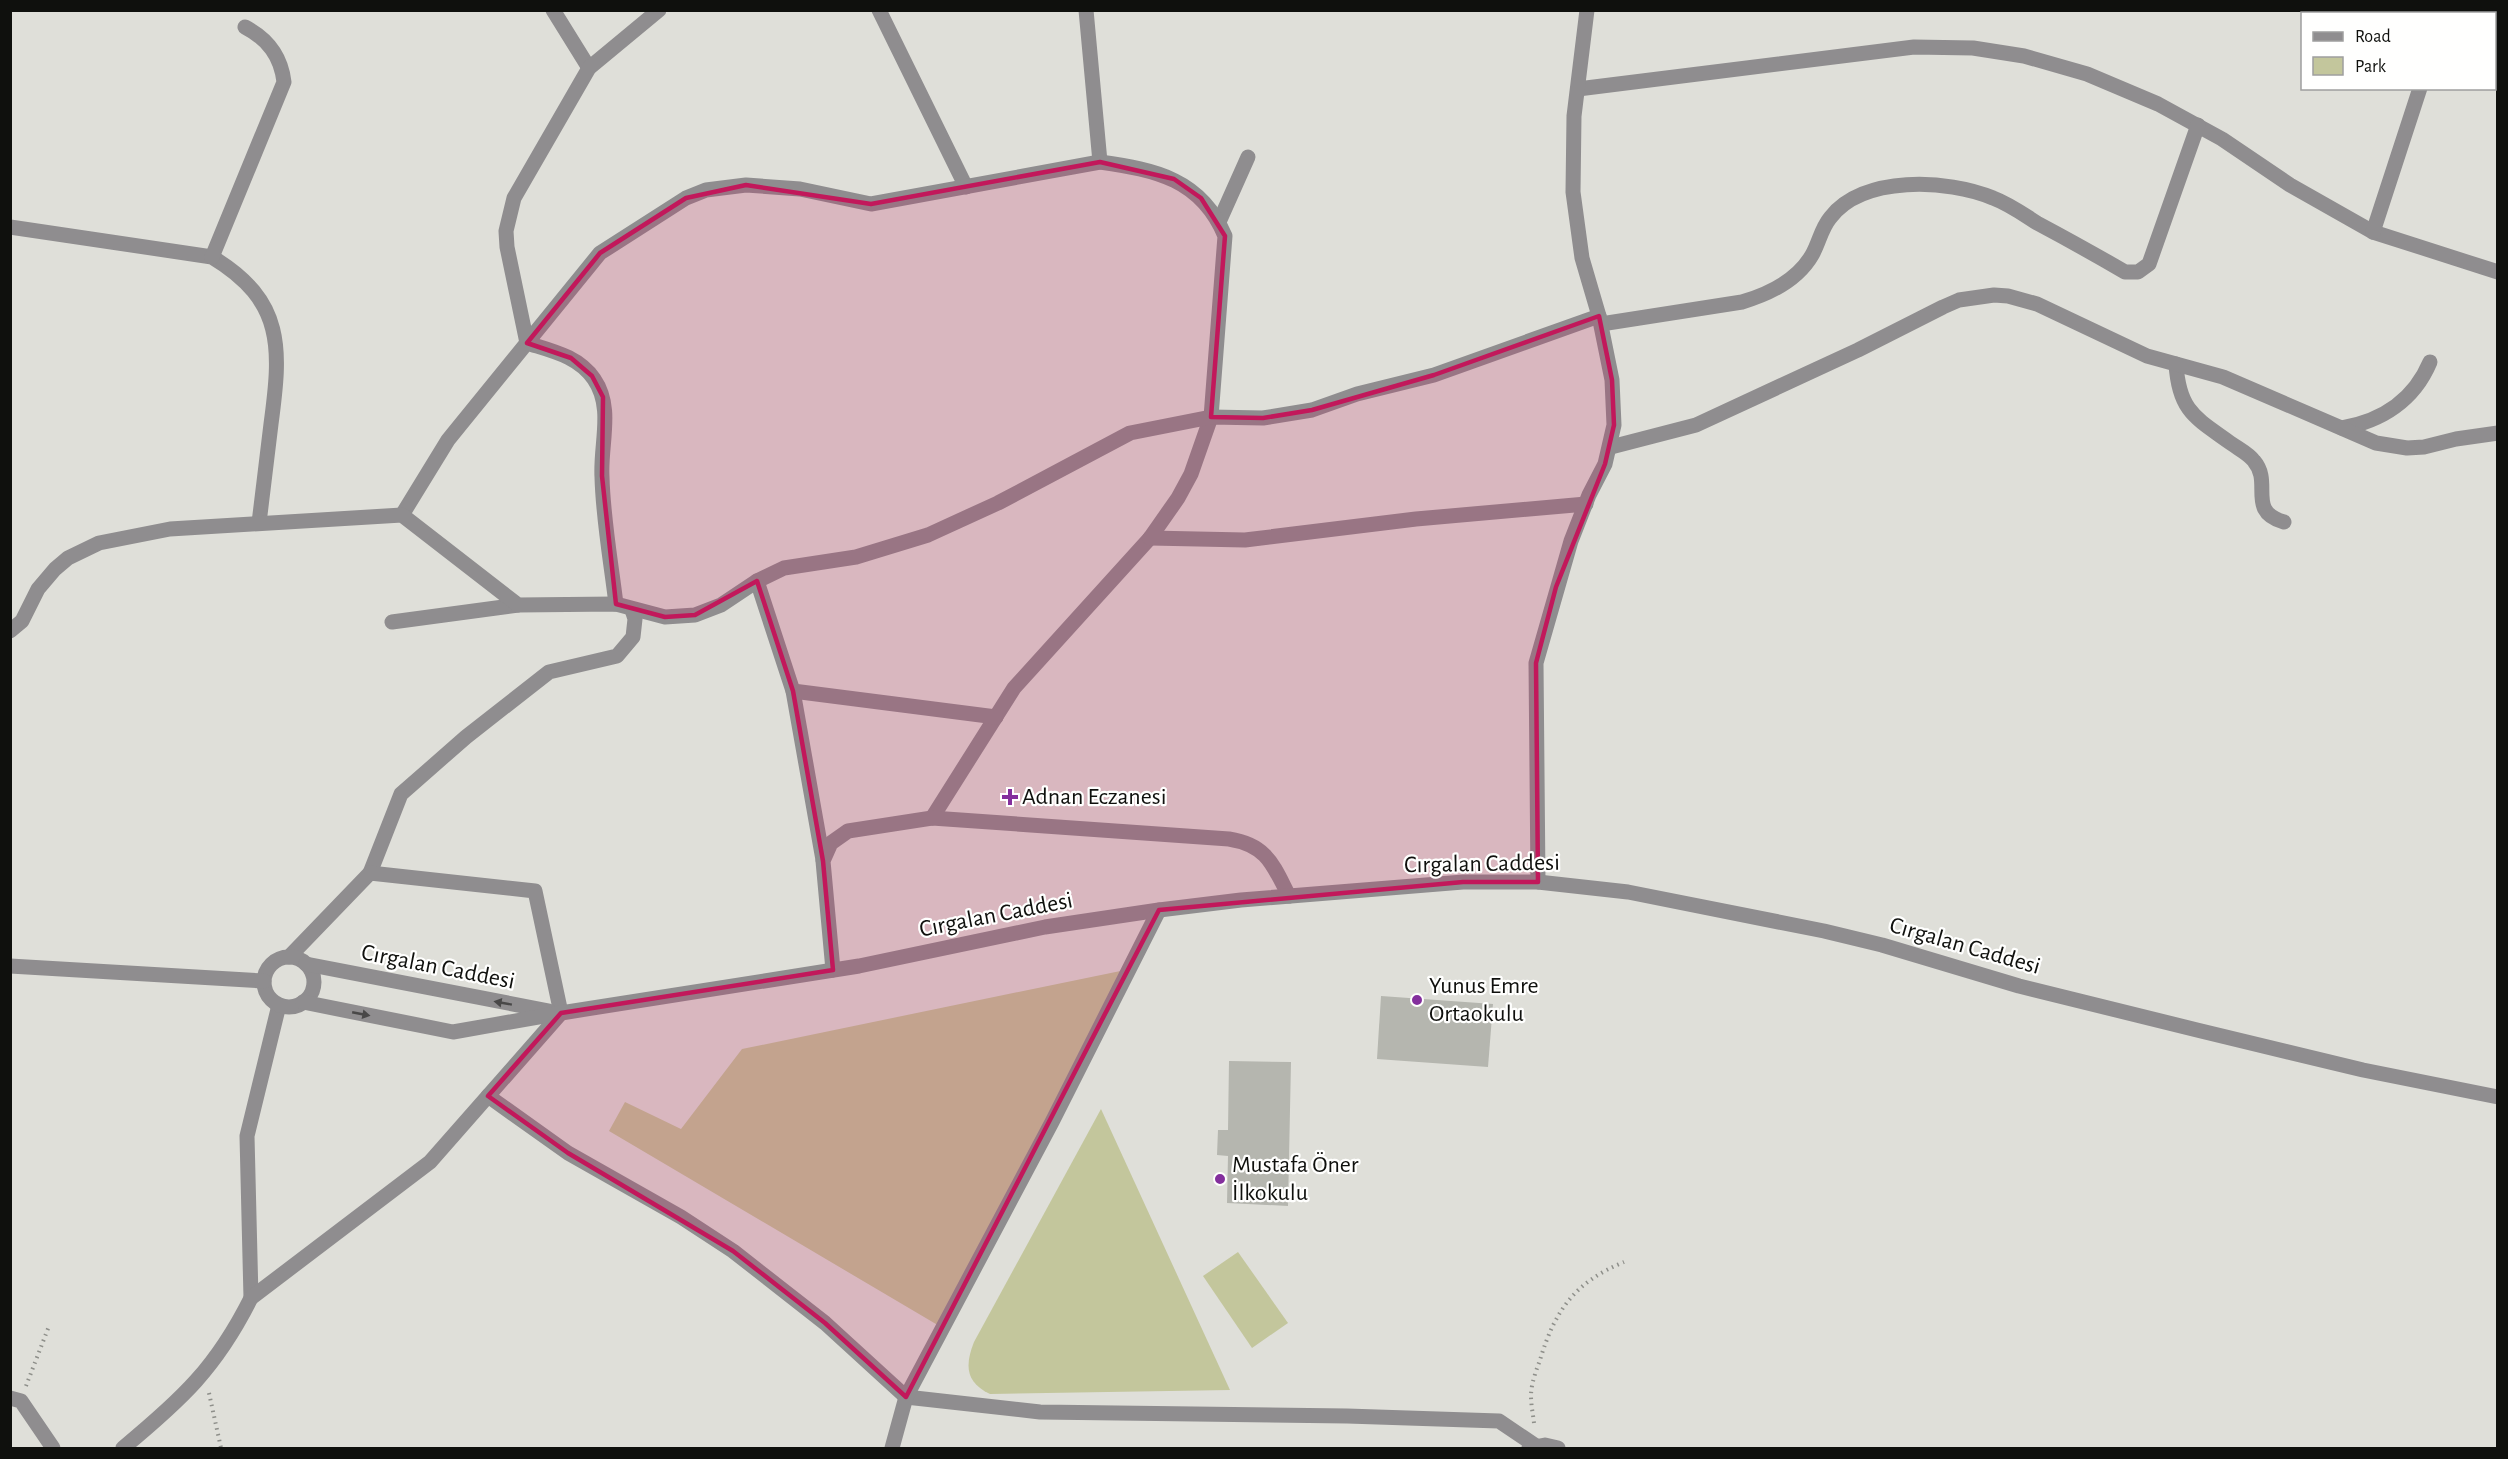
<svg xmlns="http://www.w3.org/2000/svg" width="2508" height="1459" font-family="'Alegreya Sans',sans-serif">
	<rect width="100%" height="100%" fill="#dfdfd9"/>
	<g fill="#c3c69c">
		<path d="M1135,968L941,1327L609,1131L625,1102L681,1129L742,1049Z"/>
		<path d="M1101,1109L1230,1390L990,1394C965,1382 965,1365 974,1342Z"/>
		<path d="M1238,1252L1288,1323L1252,1348L1203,1276Z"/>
	</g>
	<g fill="#b5b6af">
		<path d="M1381,996L1493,1004L1488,1067L1377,1059Z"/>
		<path d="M1229,1061L1291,1062L1288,1206L1227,1203L1228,1156L1217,1155L1218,1130H1228Z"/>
	</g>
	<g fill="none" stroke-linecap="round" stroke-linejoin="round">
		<g stroke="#8e8f8a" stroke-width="4" stroke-dasharray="1.5 4.5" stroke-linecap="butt">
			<path d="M26,1386L49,1326"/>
			<path d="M209,1393L221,1448"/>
			<path d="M1534,1423C1533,1414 1531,1405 1531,1396C1531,1384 1536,1371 1540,1360C1555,1310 1575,1282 1624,1262"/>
		</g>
		<g stroke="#8f8d8f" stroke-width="15">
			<path d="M553,10L589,68"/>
			<path d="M879,10L966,187"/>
			<path d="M1086,10L1100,162"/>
			<path d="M2423,10L2431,14"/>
			<path d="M2444,14L2445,10"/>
			<path d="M2494,48L2498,49"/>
			<path d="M1578,89L1914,47L1973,48L2024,56L2087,74L2158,104L2222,139L2290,185L2373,232L2498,272"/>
			<path d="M1219,222L1248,157"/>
			<path d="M10,227L212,257C285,301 281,349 271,424C267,457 263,490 259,523"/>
			<path d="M2373,232L2420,88"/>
			<path d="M212,257L284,82C281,56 268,39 245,27"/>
			<path d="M1601,324L1742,302C1769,294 1797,281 1812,255C1819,243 1821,229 1830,218C1862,175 1948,179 1993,198C2009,204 2023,214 2037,223C2067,239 2096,255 2125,272H2138L2149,264L2198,125"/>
			<path d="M2176,364C2179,412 2196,418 2232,444C2239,449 2249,454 2254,461C2273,483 2246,511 2284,522"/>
			<path d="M2342,428C2382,421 2414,400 2430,362"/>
			<path d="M1611,447L1696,425L1858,350L1943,307L1959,300L1994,295L2008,296L2037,304L2147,356L2223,377L2376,443L2407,448L2424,447L2456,439L2498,433"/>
			<path d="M402,515L448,440L600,253L686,198L706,190L746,185L800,189L871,204L1100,162C1156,170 1201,179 1225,236L1211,417L1191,474L1178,498L1150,538L1014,688L932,818"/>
			<path d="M1150,538L1245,540L1416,519L1586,504"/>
			<path d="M757,581L793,691L823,860"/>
			<path d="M616,604C611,562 603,519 602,477C600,444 614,408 594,379C578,356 552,351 527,343L507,247L506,231L514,198L589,68L659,10"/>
			<path d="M392,622L518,605"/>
			<path d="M10,631L22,621L38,589L55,569L68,558L99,543L170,529L402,515L518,605L616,604L665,617L695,615L721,605L757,581L784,568L856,557L928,535L998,503L1130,433L1211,417L1263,418L1312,410L1357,394L1434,375L1599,316"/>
			<path d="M793,691L996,717"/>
			<path d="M370,873L401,794L466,737L549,672L617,656L633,637L635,619L632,610"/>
			<path d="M1538,882L1536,663L1571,541L1589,495L1605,464L1614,425L1612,380L1599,316L1582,258L1573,192L1574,116L1587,10"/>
			<path d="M833,970L823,861L831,843L848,831L932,818L1229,839C1267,845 1273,865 1289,896"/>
			<path d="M488,1096L568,1153L681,1217L733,1251L825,1323L906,1397L1040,1412L1347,1416L1499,1421L1536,1446"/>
			<path d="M251,1298L247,1136L279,1005"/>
			<path d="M10,1398L21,1401L53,1448"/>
			<path d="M123,1448C182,1399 216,1368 251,1298L430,1162L561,1013L535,891L370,873L289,957"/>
			<path d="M1529,1448L1545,1445L1558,1448"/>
		</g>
		<g stroke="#8f8d8f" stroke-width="15">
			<circle cx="289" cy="982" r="25"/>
			<path d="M306,964L549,1011"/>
			<path d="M10,966L264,981"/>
			<path d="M303,1002L453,1032L561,1013L859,966L1045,927L1159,910L1241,900L1463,882H1538L1628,892L1824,931L1882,945L2019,986L2197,1030L2363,1070L2498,1097"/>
			<path d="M892,1448L906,1397L1052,1122L1159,910"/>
		</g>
	</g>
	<defs><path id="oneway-solid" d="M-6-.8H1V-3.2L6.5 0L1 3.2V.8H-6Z" transform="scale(1.5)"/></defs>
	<g fill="#494848">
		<use href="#oneway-solid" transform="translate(503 1003) rotate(-170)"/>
		<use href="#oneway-solid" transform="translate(361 1014) rotate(11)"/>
	</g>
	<path fill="#c2185b" fill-opacity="0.2" stroke="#c2185b" stroke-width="4.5" stroke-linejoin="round" d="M1100,162L1174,179L1201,198L1225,236L1211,417L1263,418L1312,410L1434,375L1599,316L1612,380L1614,425L1605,464L1556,587L1536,663L1538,882H1463L1159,910L906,1397L825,1323L733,1251L568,1153L488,1096L561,1013L833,970L823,861L793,691L757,581L695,615L665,617L616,604L602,476L603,397L592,376L571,358L527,343L600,253L686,198L746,185L871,204Z"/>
	<g fill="#842f9d" stroke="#fffffe" stroke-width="2">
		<path d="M1007 788h6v6h6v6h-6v6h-6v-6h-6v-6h6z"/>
		<circle cx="1417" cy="1000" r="6"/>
		<circle cx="1220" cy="1179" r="6"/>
	</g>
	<g text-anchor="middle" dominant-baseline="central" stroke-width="4.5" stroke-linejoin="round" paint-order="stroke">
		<g font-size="24" fill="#0f100d" stroke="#fffffe" text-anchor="start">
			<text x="1022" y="797">Adnan Eczanesi</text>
			<text x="1429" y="986">Yunus Emre<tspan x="1429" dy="28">Ortaokulu</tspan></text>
			<text x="1232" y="1165">Mustafa Öner<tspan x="1232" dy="28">İlkokulu</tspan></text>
		</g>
		<g font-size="24" fill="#0f100d" stroke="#fffffe">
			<text transform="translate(1482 864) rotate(-1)">Cırgalan Caddesi</text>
			<text transform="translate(996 915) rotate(-11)">Cırgalan Caddesi</text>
			<text transform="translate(1965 946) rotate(16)">Cırgalan Caddesi</text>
			<text transform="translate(438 967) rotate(11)">Cırgalan Caddesi</text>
		</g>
	</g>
	<rect width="2508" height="1459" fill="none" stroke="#0f100d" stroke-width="24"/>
	<rect x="2301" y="12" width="195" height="78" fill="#fffffe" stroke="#9f9f9e" stroke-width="1.5"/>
	<rect x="2313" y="32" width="30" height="9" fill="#8f8d8f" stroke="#9f9f9e" stroke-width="1.5"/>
	<text x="2355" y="42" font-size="18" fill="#0f100d">Road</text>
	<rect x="2313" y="57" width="30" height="18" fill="#c3c69c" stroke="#9f9f9e" stroke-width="1.5"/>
	<text x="2355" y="72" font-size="18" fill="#0f100d">Park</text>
</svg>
